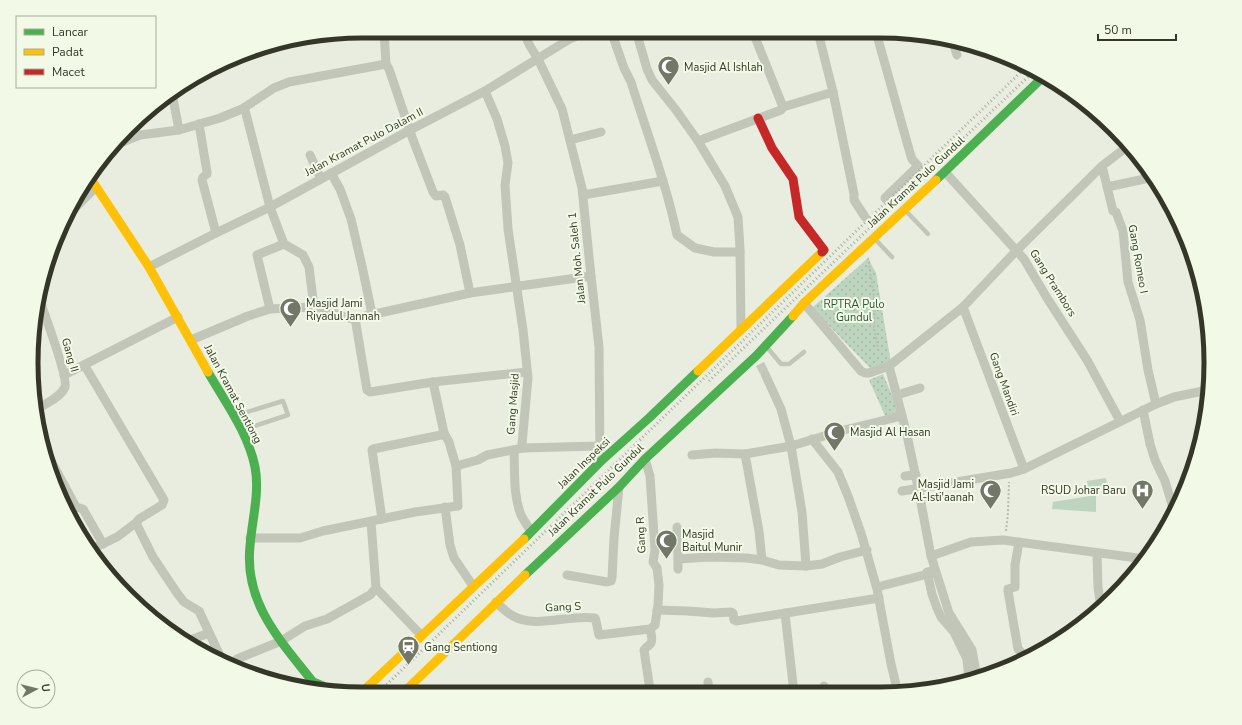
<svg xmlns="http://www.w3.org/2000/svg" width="1242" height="725" font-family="'Nunito Sans',sans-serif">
	<defs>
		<pattern id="park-dots" width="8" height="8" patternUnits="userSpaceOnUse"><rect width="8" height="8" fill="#bdd5be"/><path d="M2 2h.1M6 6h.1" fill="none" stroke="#a3b7a3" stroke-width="1.8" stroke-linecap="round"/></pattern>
	</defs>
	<rect width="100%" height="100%" fill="#e8ede0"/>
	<g fill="#bdd5be">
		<path d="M1106,478L1108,489L1088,492L1087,481Z"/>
		<path d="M1096,495V512L1052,509L1053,502Z"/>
	</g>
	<g fill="url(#park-dots)">
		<path d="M868,258L876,273L891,363L871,369L812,308Z"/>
		<path d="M883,374L899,412L886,418L869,380Z"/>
	</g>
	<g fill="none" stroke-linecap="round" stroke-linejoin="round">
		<path stroke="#c4c9bb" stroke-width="9" stroke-dasharray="9 4.5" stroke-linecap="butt" d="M760,364L765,374"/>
		<g stroke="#b8bdb0" stroke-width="2" stroke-dasharray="2 2" stroke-linecap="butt">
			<path d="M868,258L875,303L874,328L878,348"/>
			<path d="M1006,531L1008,513L1009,482"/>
		</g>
		<g stroke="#c2c6b9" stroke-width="4.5">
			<path d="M905,210L928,234"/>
			<path d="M875,239L892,257"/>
			<path d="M766,346L781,364H789L804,352"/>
			<path d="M234,416L283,401L288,415L242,430"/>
		</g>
		<g stroke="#c2c6b9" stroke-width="9">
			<path d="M384,31L386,64L389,69L412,137L433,192L436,196L443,195L445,197L460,245L470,293"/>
			<path d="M523,31L530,46L538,59L562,109L582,188L591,276L599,347L600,462"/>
			<path d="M611,31L624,68L631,82C647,133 666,183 677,235L695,248L714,252H740"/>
			<path d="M636,31L647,69L652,80L676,110L698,141L725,186L738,217L740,249L741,329"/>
			<path d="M753,32L783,107"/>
			<path d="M818,32L833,92L854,194V200L865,217"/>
			<path d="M876,32L910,153L912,159L918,166L885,198"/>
			<path d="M953,42L957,55"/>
			<path d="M485,91L497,119L505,146L508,163L505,185L508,229L523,330L528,378L522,444L523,448"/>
			<path d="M172,93L179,130"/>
			<path d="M242,109L245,110L270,207L284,244L303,255L309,267L314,307"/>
			<path d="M199,124L207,172V174L203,177L202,180L216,233"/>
			<path d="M570,140L601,132"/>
			<path d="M698,141L781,110L783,107L833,92"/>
			<path d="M120,143L140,135L179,130L220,118L242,109L274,88L289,82L386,64"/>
			<path d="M310,155L321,179"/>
			<path d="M1102,166L1113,211L1116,212L1123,231L1128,282L1140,320L1148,370L1156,404"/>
			<path d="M945,172L1024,259L1047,298L1087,360L1120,421"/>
			<path d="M331,173L340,189L351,219L362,266L372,314"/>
			<path d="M1107,187L1154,177"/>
			<path d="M583,195L663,181"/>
			<path d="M73,210L96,187"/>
			<path d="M149,267L216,233L270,207L410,130L485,91L568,40L587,31"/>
			<path d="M804,303L861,371L865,373H869L889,366L963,307L1017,250L1102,166L1124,149L1127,144"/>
			<path d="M963,307L1024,469"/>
			<path d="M270,309L257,255L284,244"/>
			<path d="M355,318L367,390L370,392L433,382L527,372"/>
			<path d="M191,340L248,316L270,309L314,307L352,319L470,293L591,276"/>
			<path d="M85,366L164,500L162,505L139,519L137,522L117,537L92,549"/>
			<path d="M889,366L907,435L918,487L931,556L949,613L972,650L977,678"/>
			<path d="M765,374L781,409L791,446L802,512L806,566"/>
			<path d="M64,375L178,317"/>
			<path d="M897,395L920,388"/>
			<path d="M39,408C47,403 61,397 65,387C68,377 44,312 39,298"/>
			<path d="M1143,410L1150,444L1155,460L1165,481L1174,511"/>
			<path d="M812,439L838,472L848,496L861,533L877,589L891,664L898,693"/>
			<path d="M45,450L76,507L83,509L103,544"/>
			<path d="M514,450C515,472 513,495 521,515C524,521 528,526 531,532"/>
			<path d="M692,455L715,453L745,454"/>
			<path d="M456,466L478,460L487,455L523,448L599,446"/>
			<path d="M905,476L916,475"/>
			<path d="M902,491L1011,473L1024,469L1156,404L1174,397L1208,390"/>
			<path d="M445,507L450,545L454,558L473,586"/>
			<path d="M382,519L372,450L373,449L441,435L444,433"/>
			<path d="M137,522V525L153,557L177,593L184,602L199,611L222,660"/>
			<path d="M677,527L678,559"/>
			<path d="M250,538H300L323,531L415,512L458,506L456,466L449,442L444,433L433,382"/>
			<path d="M1019,542L1015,565V587L1008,589V591L1018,649L1021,652L1022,660"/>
			<path d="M1097,553L1098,587L1101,607"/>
			<path d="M931,556L971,542L1003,540L1145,559"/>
			<path d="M762,560L759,531L745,454L791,446L844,430L902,416"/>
			<path d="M678,569V559L709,557L747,558L762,560L779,565L806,566L822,564L840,557L867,550"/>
			<path d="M935,570L927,572L932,594L937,608L941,617L954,632L967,659L969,680"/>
			<path d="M567,575L607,582L611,581L612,578L614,538L619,487"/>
			<path d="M877,587L932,573"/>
			<path d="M376,588L421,635"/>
			<path d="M496,602C501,607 507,613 513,616C536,629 570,614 595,618L596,621L599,635L650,629L655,625L658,605L659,585L657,568L653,562L655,550L650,476L645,459"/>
			<path d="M657,610L687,611L714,613L731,612L733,613L734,620L736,621L879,598"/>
			<path d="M785,613L794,693"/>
			<path d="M185,642L209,633"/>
			<path d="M237,659L281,641L305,626L327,619L370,595L376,588L371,522"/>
			<path d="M708,682L709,693"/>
			<path d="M824,686L825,693"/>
			<path d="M650,690L644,650C646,647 649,646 651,643C653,639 651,633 650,629"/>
		</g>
		<g stroke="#4caf50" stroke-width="9">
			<path d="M936,180L1043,77"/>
			<path d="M208,372C225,402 248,432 255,467C260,492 252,520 250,546C244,603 280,640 313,682L316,688"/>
			<path d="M524,539L600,462L649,418L698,371"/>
			<path d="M525,575L619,487L645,459L756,356L793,316"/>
			<path d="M313,682L323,686L328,691"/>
		</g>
		<g stroke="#ffc107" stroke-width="9">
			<path d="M89,176L149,267L208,372"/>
			<path d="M793,316L804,303L936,180"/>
			<path d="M698,371L822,252"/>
			<path d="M361,693L524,539"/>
			<path d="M403,693L525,575"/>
		</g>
		<path stroke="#c62828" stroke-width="9" d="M758,118L772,148L793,179L799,217L824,250L822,252"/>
		<g stroke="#aaaea3" stroke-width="3" stroke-dasharray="1 3" stroke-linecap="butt">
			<path d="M709,381L1033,72"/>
			<path d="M378,693L1025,68"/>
		</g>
	</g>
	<defs>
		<symbol id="mosque-pin" viewBox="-11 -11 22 30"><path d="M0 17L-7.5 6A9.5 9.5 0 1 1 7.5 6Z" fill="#737768" stroke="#f2fae7"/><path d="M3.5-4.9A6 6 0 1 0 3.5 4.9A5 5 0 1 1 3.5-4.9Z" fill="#fff"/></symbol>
		<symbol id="hospital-pin" viewBox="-11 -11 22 30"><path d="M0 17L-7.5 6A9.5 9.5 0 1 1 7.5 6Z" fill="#737768" stroke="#f2fae7"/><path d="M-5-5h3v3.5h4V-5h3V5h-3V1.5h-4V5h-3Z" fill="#fff"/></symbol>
		<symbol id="station-pin" viewBox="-11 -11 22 30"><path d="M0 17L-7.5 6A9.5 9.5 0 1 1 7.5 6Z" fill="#737768" stroke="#f2fae7"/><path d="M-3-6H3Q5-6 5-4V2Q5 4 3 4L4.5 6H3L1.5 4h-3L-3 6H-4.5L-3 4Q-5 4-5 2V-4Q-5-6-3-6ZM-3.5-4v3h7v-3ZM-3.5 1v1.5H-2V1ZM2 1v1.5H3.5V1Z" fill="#fff"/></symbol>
	</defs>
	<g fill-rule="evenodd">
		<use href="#mosque-pin" x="656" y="54" width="25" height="34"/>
		<use href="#mosque-pin" x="278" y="296" width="25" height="34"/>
		<use href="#mosque-pin" x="822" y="420" width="25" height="34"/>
		<use href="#mosque-pin" x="978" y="478" width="25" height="34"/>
		<use href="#hospital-pin" x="1130" y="478" width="25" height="34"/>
		<use href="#mosque-pin" x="654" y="528" width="25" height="34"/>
		<use href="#station-pin" x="396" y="634" width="25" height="34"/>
	</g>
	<g text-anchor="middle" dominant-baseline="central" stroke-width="4" stroke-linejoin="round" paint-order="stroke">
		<g font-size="11" fill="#343727" stroke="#f2fae7" text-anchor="start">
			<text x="684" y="67">Masjid Al Ishlah</text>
			<text x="306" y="303">Masjid Jami<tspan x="306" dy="13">Riyadul Jannah</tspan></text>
			<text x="850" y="432">Masjid Al Hasan</text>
			<text x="974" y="484" text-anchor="end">Masjid Jami<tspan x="974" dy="13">Al-Isti'aanah</tspan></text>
			<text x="1126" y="490" text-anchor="end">RSUD Johar Baru</text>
			<text x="682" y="534">Masjid<tspan x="682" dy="13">Baitul Munir</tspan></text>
			<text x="424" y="647">Gang Sentiong</text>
		</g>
		<g font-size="11" fill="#343727" stroke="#f2fae7">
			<text transform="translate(364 142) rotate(-28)">Jalan Kramat Pulo Dalam II</text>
			<text transform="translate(916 182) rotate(-43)">Jalan Kramat Pulo Gundul</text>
			<text transform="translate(577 258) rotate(-96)">Jalan Moh. Saleh 1</text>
			<text transform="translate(1138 259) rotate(80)">Gang Romeo I</text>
			<text transform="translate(1053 283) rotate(58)">Gang Prambors</text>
			<text transform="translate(70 355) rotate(74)">Gang II</text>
			<text transform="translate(1004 384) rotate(70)">Gang Mandiri</text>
			<text transform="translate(233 394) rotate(62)">Jalan Kramat Sentiong</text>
			<text transform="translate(513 404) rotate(-86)">Gang Masjid</text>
			<text transform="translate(584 463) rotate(-44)">Jalan Inspeksi</text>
			<text transform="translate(596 490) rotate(-44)">Jalan Kramat Pulo Gundul</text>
			<text transform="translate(641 535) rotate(-93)">Gang R</text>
			<text transform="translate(563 607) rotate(-3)">Gang S</text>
		</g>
		<g font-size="11" fill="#2a5634" stroke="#f2fae7">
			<text x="854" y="304">RPTRA Pulo<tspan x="854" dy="13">Gundul</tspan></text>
		</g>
	</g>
	<path d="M0 0H1242V725H0ZM362 38H880A324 324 0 0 1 1204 362V363A324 324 0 0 1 880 687H362A324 324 0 0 1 38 363V362A324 324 0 0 1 362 38Z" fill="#f2fae7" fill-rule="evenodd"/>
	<path fill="none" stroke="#343727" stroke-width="5" d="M362 38H880A324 324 0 0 1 1204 362V363A324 324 0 0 1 880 687H362A324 324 0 0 1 38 363V362A324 324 0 0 1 362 38Z"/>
	<rect x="16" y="16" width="140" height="72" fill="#f2fae7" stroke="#a6ac9a"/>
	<rect x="24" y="29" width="20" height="6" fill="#4caf50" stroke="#a6ac9a"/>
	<text x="52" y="36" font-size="12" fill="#343727">Lancar</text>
	<rect x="24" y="49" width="20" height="6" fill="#ffc107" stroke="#a6ac9a"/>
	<text x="52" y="56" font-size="12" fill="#343727">Padat</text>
	<rect x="24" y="69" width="20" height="6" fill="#c62828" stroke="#a6ac9a"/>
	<text x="52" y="76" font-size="12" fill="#343727">Macet</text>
	<g transform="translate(36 689) rotate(83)"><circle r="19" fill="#f2fae7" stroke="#a6ac9a"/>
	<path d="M0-3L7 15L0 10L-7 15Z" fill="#737768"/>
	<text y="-6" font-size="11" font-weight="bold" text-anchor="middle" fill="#343727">U</text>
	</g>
	<path d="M1098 34v6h78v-6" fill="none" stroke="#343727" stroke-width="2"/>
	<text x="1104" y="34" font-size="12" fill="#343727" stroke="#f2fae7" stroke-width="3" paint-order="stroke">50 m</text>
</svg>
